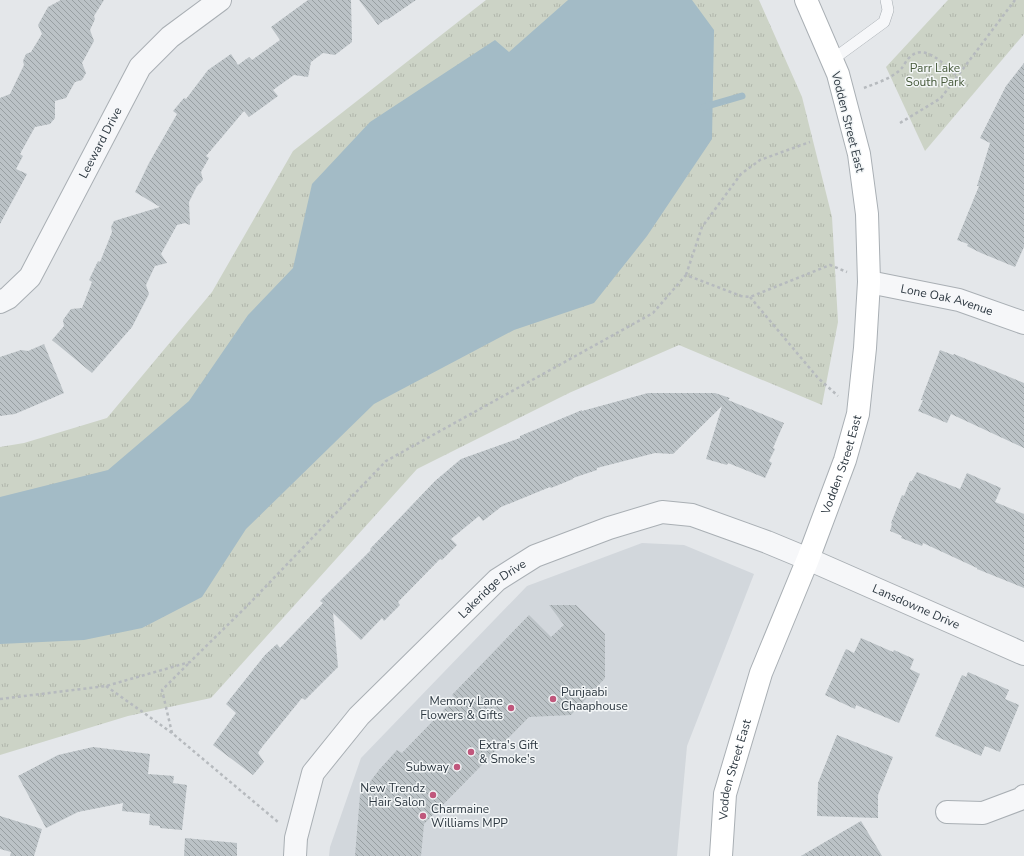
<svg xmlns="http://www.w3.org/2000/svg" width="1024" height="856" font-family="'Nunito Sans',sans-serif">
	<defs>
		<pattern id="grass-tufts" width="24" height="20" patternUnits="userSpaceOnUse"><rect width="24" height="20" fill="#ccd3c6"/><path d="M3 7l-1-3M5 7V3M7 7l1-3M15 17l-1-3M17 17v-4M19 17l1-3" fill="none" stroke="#b0b6ab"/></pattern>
		<pattern id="building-back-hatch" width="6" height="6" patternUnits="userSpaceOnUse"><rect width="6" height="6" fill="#bbc2c6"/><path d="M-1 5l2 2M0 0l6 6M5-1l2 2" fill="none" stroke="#989fa2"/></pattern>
	</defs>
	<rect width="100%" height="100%" fill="#e4e7ea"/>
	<path fill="#d2d7dc" d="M642,543L684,545L754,574L687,746L677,856H329L330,847L361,758L527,586Z"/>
	<g fill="url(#grass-tufts)">
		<path d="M486,0H759L802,97L832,217L838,322L822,405L679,345L569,393L417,469L211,698L128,716L0,755V447L24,443L107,418L212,292L293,151Z"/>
		<path d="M948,0H1024V34L925,151L886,67Z"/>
	</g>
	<path fill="#a3bbc6" d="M568,0H692L714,30L712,139L647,236L594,303L514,330L374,404L246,529L202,597L142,628L84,640L0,644V497L108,470L189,401L248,315L293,268L312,184L370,122L495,40L509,52Z"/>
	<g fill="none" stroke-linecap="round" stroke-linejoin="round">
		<path stroke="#a3bbc6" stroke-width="7" d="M704,107L742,96"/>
	</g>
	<g fill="url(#building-back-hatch)">
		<path d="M61,0H104L94,16L95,19L90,30L94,41L82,63L86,73L82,80L75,82L66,98L55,101V118L50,124L35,127L20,154L23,156L16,169L27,174L0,224V98L10,94L24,65L23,61L26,54L31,52L42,34L38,25L48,7Z"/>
		<path d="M308,0H351L352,42L335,55L323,53L311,62L308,77L294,75L273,90L278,96L249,117L244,111L206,156L209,158L201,172L203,180L197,186L189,202L190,225L185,223L177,225L161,254L167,263L155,266L146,285L149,294L132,327L92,373L52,340L64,326L63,320L71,309L82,308L92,282L89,280L98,261L100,262L112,232L111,227L114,221L160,207L135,192L149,163L177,114L173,111L184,98L186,99L208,70L231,54L238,65L249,57L252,60L280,40L271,27Z"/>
		<path d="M359,0H416L387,20L386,19L378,25Z"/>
		<path d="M1024,63V247L1015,267L981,253L967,246L968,244L957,240L979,186H977L990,143L980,138L1006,86Z"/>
		<path d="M44,344L64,393L15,414L0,416V357L21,350L28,351Z"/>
		<path d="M940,350L953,355L954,354L1024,383V448L951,414L947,423L918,411L923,400H921Z"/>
		<path d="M648,393H715L730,398L728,400L784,423L773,448L775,449L769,461L772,463L765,478L728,463L727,465L706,459L722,406L673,454L655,453L597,468V470L573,478V479L551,488L550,487L501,507L483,521L479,516L451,539L457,545L442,560L440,559L398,602L400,605L384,621L382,618L361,640L333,613L338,667L305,700L302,698L262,747L258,753L264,762L253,775L213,745L236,713L226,704L265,655L277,644L280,648L323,603L320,601L371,550L370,549L435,481L461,459L520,438V436L582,410V411Z"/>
		<path d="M917,472L960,489L967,473L1001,488L995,502L1024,514V588L977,569V568L923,543L922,546L901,538L902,536L890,531L892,524L891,523L902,495L904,496L910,481H912Z"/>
		<path d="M549,605H576L605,634V678L571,715L529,717L424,824L421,856H355L360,795L379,770L397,750L402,753L455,698L452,695L529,615L551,637L564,625Z"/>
		<path d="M861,638L893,652L894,650L914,659L910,669L920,674L899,723L856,705L855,709L825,695L846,649L854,653Z"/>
		<path d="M968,672L1009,690L1005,699L1019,705L1000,752L985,746L981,756L935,736L962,675L966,677Z"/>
		<path d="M837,735L893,757L878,795V818L817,816L818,783Z"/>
		<path d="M93,747L150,754L148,774L174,776L173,783L187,785L182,830L160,828V826L149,825L150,814L122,811L123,803L78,812L46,828L18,776L58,755Z"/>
		<path d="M0,816L42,829L34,856H10L11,852L0,849Z"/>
		<path d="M861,821L882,856H801Z"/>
		<path d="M185,838L237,843V856H184Z"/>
	</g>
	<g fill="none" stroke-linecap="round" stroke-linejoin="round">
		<defs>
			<path id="lane" d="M832,60L884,22L888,10L886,0"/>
			<g id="street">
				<path id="s1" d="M869,282L959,300L1024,323"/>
				<path id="s2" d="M0,302L8,298L30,277L140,67L170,37L220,0"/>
				<path d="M947,812L983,813L1023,798L1024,796"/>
				<path id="s3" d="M295,856L296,838L313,773L359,716L497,580L535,556L609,528L662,512L692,515L767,542L808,559L1024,654"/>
			</g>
			<g id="secondary">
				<path id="s4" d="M721,856L725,794L761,673L808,559L845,460L858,414L865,348L869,282L867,214L859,154L838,74L806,0"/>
			</g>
		</defs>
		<use href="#lane" stroke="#a9afb4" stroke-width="12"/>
		<use href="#street" stroke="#a9afb4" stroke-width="24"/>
		<use href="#secondary" stroke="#a9afb4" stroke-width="24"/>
		<g stroke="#b6babe" stroke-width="2.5" stroke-dasharray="3 3" stroke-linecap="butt">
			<path d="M864,88C876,83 891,79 901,69C904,66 906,60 910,57C925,42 947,67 957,76"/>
			<path d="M900,123L941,98L1015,0"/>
			<path d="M686,275L702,227L741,174L760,160L810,142"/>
			<path d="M750,297L818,378L838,396"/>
			<path d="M106,686L172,733L278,822"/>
			<path d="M0,699L106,686L190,662L248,605L386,461L653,313L686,275L741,296L750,297L830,265L847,272"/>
			<path d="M172,733L162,690L189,663"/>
		</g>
		<use href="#lane" stroke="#f6f7f9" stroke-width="11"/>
		<use href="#street" stroke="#f6f7f9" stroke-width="22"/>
		<use href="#secondary" stroke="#fff" stroke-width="22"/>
	</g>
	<g fill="#c0577c" stroke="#f3f6f7" stroke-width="1.5">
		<circle cx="553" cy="699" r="4"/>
		<circle cx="511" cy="708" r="4"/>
		<circle cx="471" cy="752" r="4"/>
		<circle cx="457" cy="767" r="4"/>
		<circle cx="433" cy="795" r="4"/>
		<circle cx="423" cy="816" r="4"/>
	</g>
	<g text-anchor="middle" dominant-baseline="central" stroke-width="3" stroke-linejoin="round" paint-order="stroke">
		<g font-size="12" fill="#485b3c" stroke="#f3f6f7">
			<text x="935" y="68">Parr Lake<tspan x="935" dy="14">South Park</tspan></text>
		</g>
		<g font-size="12" fill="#2d3841" stroke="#f3f6f7">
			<text transform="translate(848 122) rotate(76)">Vodden Street East</text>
			<text stroke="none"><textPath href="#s2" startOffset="191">Leeward Drive</textPath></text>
			<text stroke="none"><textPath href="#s1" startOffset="80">Lone Oak Avenue</textPath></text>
			<text stroke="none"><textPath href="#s4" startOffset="412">Vodden Street East</textPath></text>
			<text stroke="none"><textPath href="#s3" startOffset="343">Lakeridge Drive</textPath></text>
			<text stroke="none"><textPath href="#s3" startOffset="804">Lansdowne Drive</textPath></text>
			<text stroke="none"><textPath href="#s4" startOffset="88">Vodden Street East</textPath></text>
		</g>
		<g font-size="12" fill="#2d3841" stroke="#f3f6f7" text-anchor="start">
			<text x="561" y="692">Punjaabi<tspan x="561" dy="14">Chaaphouse</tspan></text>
			<text x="503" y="701" text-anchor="end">Memory Lane<tspan x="503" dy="14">Flowers &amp; Gifts</tspan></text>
			<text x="479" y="745">Extra's Gift<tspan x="479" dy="14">&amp; Smoke's</tspan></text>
			<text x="449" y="767" text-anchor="end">Subway</text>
			<text x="425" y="788" text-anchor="end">New Trendz<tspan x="425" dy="14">Hair Salon</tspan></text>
			<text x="431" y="809">Charmaine<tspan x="431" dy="14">Williams MPP</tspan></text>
		</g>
	</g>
</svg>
